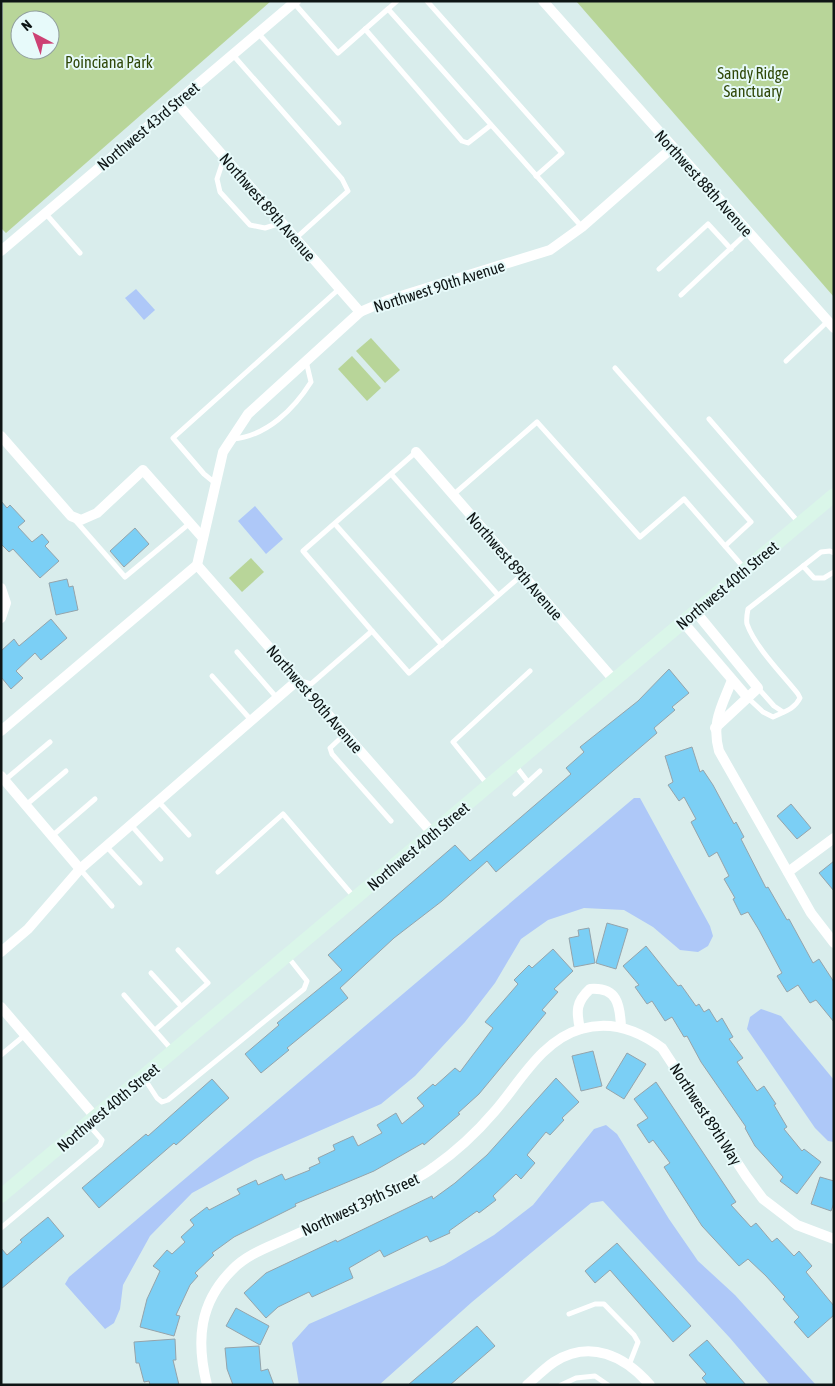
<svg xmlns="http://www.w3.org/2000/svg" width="835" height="1386" font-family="'Asap Condensed',sans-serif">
	<rect width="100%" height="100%" fill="#d9edec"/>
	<g fill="#b8d599" fill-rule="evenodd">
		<path d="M3,1H271L6,233L1,228ZM20,20H50V50H20Z"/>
		<path d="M576,1H834V297Z"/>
		<path d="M371,338L400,370L385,383L356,351Z"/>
		<path d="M352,356L381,388L367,401L338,369Z"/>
		<path d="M251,558L264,572L242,592L229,578Z"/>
	</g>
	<g fill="#aec8f8">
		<path d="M136,289L155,310L144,320L125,298Z"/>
		<path d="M255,506L283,539L266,554L238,521Z"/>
		<path d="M634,798H640L710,926L713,936L708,946L698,952L680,950L653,927L624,910L584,908L548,920L521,939L495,983L465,1022L415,1076L381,1104L255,1159L192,1193L150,1236L123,1285L120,1309L114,1323L105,1329L65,1284L69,1277Z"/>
		<path d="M761,1009L781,1016L834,1080V1142L828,1141L815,1128L747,1029L750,1017Z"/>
		<path d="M606,1125L617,1134L669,1219L698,1261L735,1295L816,1385H770L730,1338L603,1201L591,1203L472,1302L379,1385H299L292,1343L309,1324L444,1265L494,1235L533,1205L594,1129Z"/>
	</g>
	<g fill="#7bcff5" stroke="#95a4ab">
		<path d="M1,501L7,508L10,505L25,521L18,527L32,542L42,534L49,542L45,546L59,561L40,578L13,549L9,552L1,544Z"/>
		<path d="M135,528L149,544L124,567L110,551Z"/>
		<path d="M67,579L69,587L73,586L78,610L56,615L49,583Z"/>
		<path d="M51,619L67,638L41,660L35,653L16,671L23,678L11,689L1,677V651L14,639L19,646Z"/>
		<path d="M669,669L689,693L672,707L675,710L654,728L657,733L496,872L487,861L442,901L394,938L340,988L348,998L287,1048L289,1050L261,1073L245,1054L279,1025L277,1023L342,970L328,955L455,845L470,861L571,774L566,768L584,752L580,747L638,701Z"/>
		<path d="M692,747L700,772L703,770L713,785L734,824L736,822L744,837L741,839L766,888L768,887L787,920L789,919L813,963L819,959L834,982V1022L816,1000L810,1003L798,985L787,992L777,976L782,973L759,930L748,912L741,915L733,899L735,898L724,879L729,876L717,852L709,857L691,822L696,819L684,797L679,801L668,785L673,782L665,756Z"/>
		<path d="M791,804L811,828L797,839L777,816Z"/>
		<path d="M834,861V891L819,873Z"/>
		<path d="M607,923L628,929L616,969L596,963Z"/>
		<path d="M589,928L595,963L574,967L569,938L579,936L578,930Z"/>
		<path d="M646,946L678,986L681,985L696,1006L699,1004L704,1012L709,1009L717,1022L722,1018L733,1037L729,1039L743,1058L737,1062L757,1091L764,1086L776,1104L774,1105L787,1127L784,1129L802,1151L804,1149L821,1162L797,1194L780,1181L783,1177L755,1146L745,1128L746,1127L701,1062L687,1036L684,1037L672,1017L665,1021L652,1001L647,1004L635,987L639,985L623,966Z"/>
		<path d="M553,949L573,971L554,989L558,992L542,1010L546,1013L479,1094L458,1113L460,1114L424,1145L423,1143L374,1171L295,1204L296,1206L234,1237L212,1253L214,1255L195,1273L198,1276L190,1285L176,1315L180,1316L174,1336L140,1327L147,1299L160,1271L153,1266L167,1250L172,1254L185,1242L181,1237L194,1225L190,1220L207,1207L209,1210L240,1194L237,1189L256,1180L258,1185L282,1174L285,1180L310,1170L309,1168L320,1163L318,1158L335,1150L333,1145L353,1136L358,1146L382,1133L377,1125L396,1113L402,1124L424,1106L417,1098L433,1084L435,1086L455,1068L460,1072L493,1028L485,1022L518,984L514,980L529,965L532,968Z"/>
		<path d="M593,1051L602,1086L581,1091L572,1056Z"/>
		<path d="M627,1053L646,1064L624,1099L606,1088Z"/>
		<path d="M556,1078L579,1102L562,1118L564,1120L550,1135L546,1132L527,1155L535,1163L521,1179L516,1174L493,1196L496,1200L479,1213L477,1211L449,1231L450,1233L430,1242L427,1236L384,1257L380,1250L349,1268L353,1278L312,1297L309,1292L278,1307L266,1318L244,1293L266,1273L336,1240L337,1242L432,1196L433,1199L455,1183L487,1155Z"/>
		<path d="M212,1079L229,1098L176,1145L174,1143L99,1208L82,1188L146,1134L148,1136Z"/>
		<path d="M656,1082L736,1202L731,1205L751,1227L756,1223L772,1242L777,1238L794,1256L799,1251L812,1266L806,1272L834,1306V1315L808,1338L794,1322L799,1317L783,1299L785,1297L766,1276L748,1259L739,1266L702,1226L664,1167L670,1163L653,1140L649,1143L637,1125L648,1118L634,1099Z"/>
		<path d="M820,1177L834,1181V1203L831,1211L811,1204Z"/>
		<path d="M48,1217L64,1236L1,1289V1248L7,1255L22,1242L20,1240Z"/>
		<path d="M617,1243L691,1326L673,1342L610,1270L595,1283L585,1271Z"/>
		<path d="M236,1308L269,1326L260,1345L226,1326Z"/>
		<path d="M477,1326L495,1346L450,1385H408Z"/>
		<path d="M175,1339L176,1360H173L179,1385H150L149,1381L144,1382L139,1363H136L134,1342Z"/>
		<path d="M707,1340L746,1385H708L702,1378L706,1374L689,1355Z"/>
		<path d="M259,1346L261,1371L268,1369L274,1385H233L227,1369L225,1348Z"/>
	</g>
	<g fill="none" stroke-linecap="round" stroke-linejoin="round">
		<g stroke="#fff" stroke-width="5">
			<path d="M427,1L562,153L536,176"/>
			<path d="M294,3L338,53L388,9L582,227"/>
			<path d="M388,9L397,1"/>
			<path d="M365,29L462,141L468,143L491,125"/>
			<path d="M258,33L339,123"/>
			<path d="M233,55L342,179L348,191L295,239"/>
			<path d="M224,158L217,179L220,192L250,225L265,228L281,223"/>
			<path d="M46,214L80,253"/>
			<path d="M659,269L708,224L731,249"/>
			<path d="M681,295L748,232"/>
			<path d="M786,361L828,321"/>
			<path d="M615,368L751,522L725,546"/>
			<path d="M709,419L800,524"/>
			<path d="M233,439C267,436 294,409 311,382L306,361"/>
			<path d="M391,474L498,595"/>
			<path d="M215,483L204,474L173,438L339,289"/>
			<path d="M453,495L537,422L640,537L684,499L745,569"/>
			<path d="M75,520L125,577L190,523"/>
			<path d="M335,524L442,645"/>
			<path d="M803,566L814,578H824L834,572"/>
			<path d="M372,631L409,673L523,574"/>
			<path d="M237,652L277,698"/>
			<path d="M212,676L251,720"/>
			<path d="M301,681L311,684L372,631L303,551L416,452"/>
			<path d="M758,688L774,706L783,712"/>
			<path d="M748,698L763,712L773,717C783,712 794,710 800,698L798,694C783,675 755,647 747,624C746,619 747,614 748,609L821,552L830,551L834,553"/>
			<path d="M345,734L330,748L332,754L391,821"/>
			<path d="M515,765L528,782L515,794"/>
			<path d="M5,780L50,742"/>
			<path d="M528,782L540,771"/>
			<path d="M487,784L453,742L530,671"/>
			<path d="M158,801L189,835"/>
			<path d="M26,805L66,771"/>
			<path d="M131,825L161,859"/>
			<path d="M52,836L95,799"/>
			<path d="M106,846L140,883"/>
			<path d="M80,869L112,906"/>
			<path d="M218,872L283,814L354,897"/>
			<path d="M151,973L181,1006"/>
			<path d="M124,995L172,1050"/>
			<path d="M155,1030L208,983L178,950"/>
			<path d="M1,1055L25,1035"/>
			<path d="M144,1078L157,1098L162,1102L168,1100L304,989L307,981L288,957"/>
			<path d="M1,1228L100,1145L102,1140L89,1125"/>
			<path d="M569,1314L595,1304H604L634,1335L638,1342L629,1365"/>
			<path d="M561,1385L576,1378L595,1376L608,1385"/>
		</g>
		<g stroke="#fff" stroke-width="10">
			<path d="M543,1L834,328"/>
			<path d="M176,102L360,312"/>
			<path d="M1,251L296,1"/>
			<path d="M1,436L71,516L81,520L97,513L143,470L203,538"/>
			<path d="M416,452L614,680"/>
			<path d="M197,565L433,834"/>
			<path d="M1,588L6,603L1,618"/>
			<path d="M695,611L758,688L715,728"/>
			<path d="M683,622L748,698"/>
			<path d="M732,680C722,706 711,722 719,751L811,913L834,943"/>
			<path d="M1,731L197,565L223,452L248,414L360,312L388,300L550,250L582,227L672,148"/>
			<path d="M1,776L80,869"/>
			<path d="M788,872L834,838"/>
			<path d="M1,952L28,929L80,869L298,680"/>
			<path d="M1,1007L96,1118"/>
			<path d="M580,1029C576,1011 576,1002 590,989C617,987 620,1004 621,1027"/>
			<path d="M207,1385C196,1341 199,1303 232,1270C247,1254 269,1247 288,1238C317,1225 345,1212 374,1199C394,1189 416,1181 434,1167C457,1151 477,1132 495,1111C520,1082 542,1040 581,1029C611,1020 638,1030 662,1048L746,1176L763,1199L797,1225L834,1239"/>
			<path d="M527,1385C536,1377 545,1368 554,1362C590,1339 625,1356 650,1385"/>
		</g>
		<path stroke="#daf6e9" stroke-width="14" d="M1,1196L834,495"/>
	</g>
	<g text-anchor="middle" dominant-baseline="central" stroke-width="4" stroke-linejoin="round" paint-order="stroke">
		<g font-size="16" fill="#2f4808" stroke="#e7fafa">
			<text x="109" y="62">Poinciana Park</text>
			<text x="753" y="73">Sandy Ridge<tspan x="753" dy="18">Sanctuary</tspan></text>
		</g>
		<g font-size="16" fill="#0e1515" stroke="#e7fafa">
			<text transform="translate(148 126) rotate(-40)">Northwest 43rd Street</text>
			<text transform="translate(704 183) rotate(48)">Northwest 88th Avenue</text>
			<text transform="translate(268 207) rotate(49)">Northwest 89th Avenue</text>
			<text transform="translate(439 286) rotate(-18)">Northwest 90th Avenue</text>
			<text transform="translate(515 566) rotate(49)">Northwest 89th Avenue</text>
			<text transform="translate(727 585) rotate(-40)">Northwest 40th Street</text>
			<text transform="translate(315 699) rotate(49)">Northwest 90th Avenue</text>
			<text transform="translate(418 846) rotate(-40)">Northwest 40th Street</text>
			<text transform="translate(108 1107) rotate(-40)">Northwest 40th Street</text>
			<text transform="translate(706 1114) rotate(57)">Northwest 89th Way</text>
			<text transform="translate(360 1204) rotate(-25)">Northwest 39th Street</text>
		</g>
	</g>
	<rect width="835" height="1386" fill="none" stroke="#0e1515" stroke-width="5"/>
	<g transform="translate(35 35) rotate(319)"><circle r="24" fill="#e7fafa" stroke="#909e9e"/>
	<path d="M0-4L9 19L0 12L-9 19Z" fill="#cd4174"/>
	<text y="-8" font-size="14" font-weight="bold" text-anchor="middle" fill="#0e1515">N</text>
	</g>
</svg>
